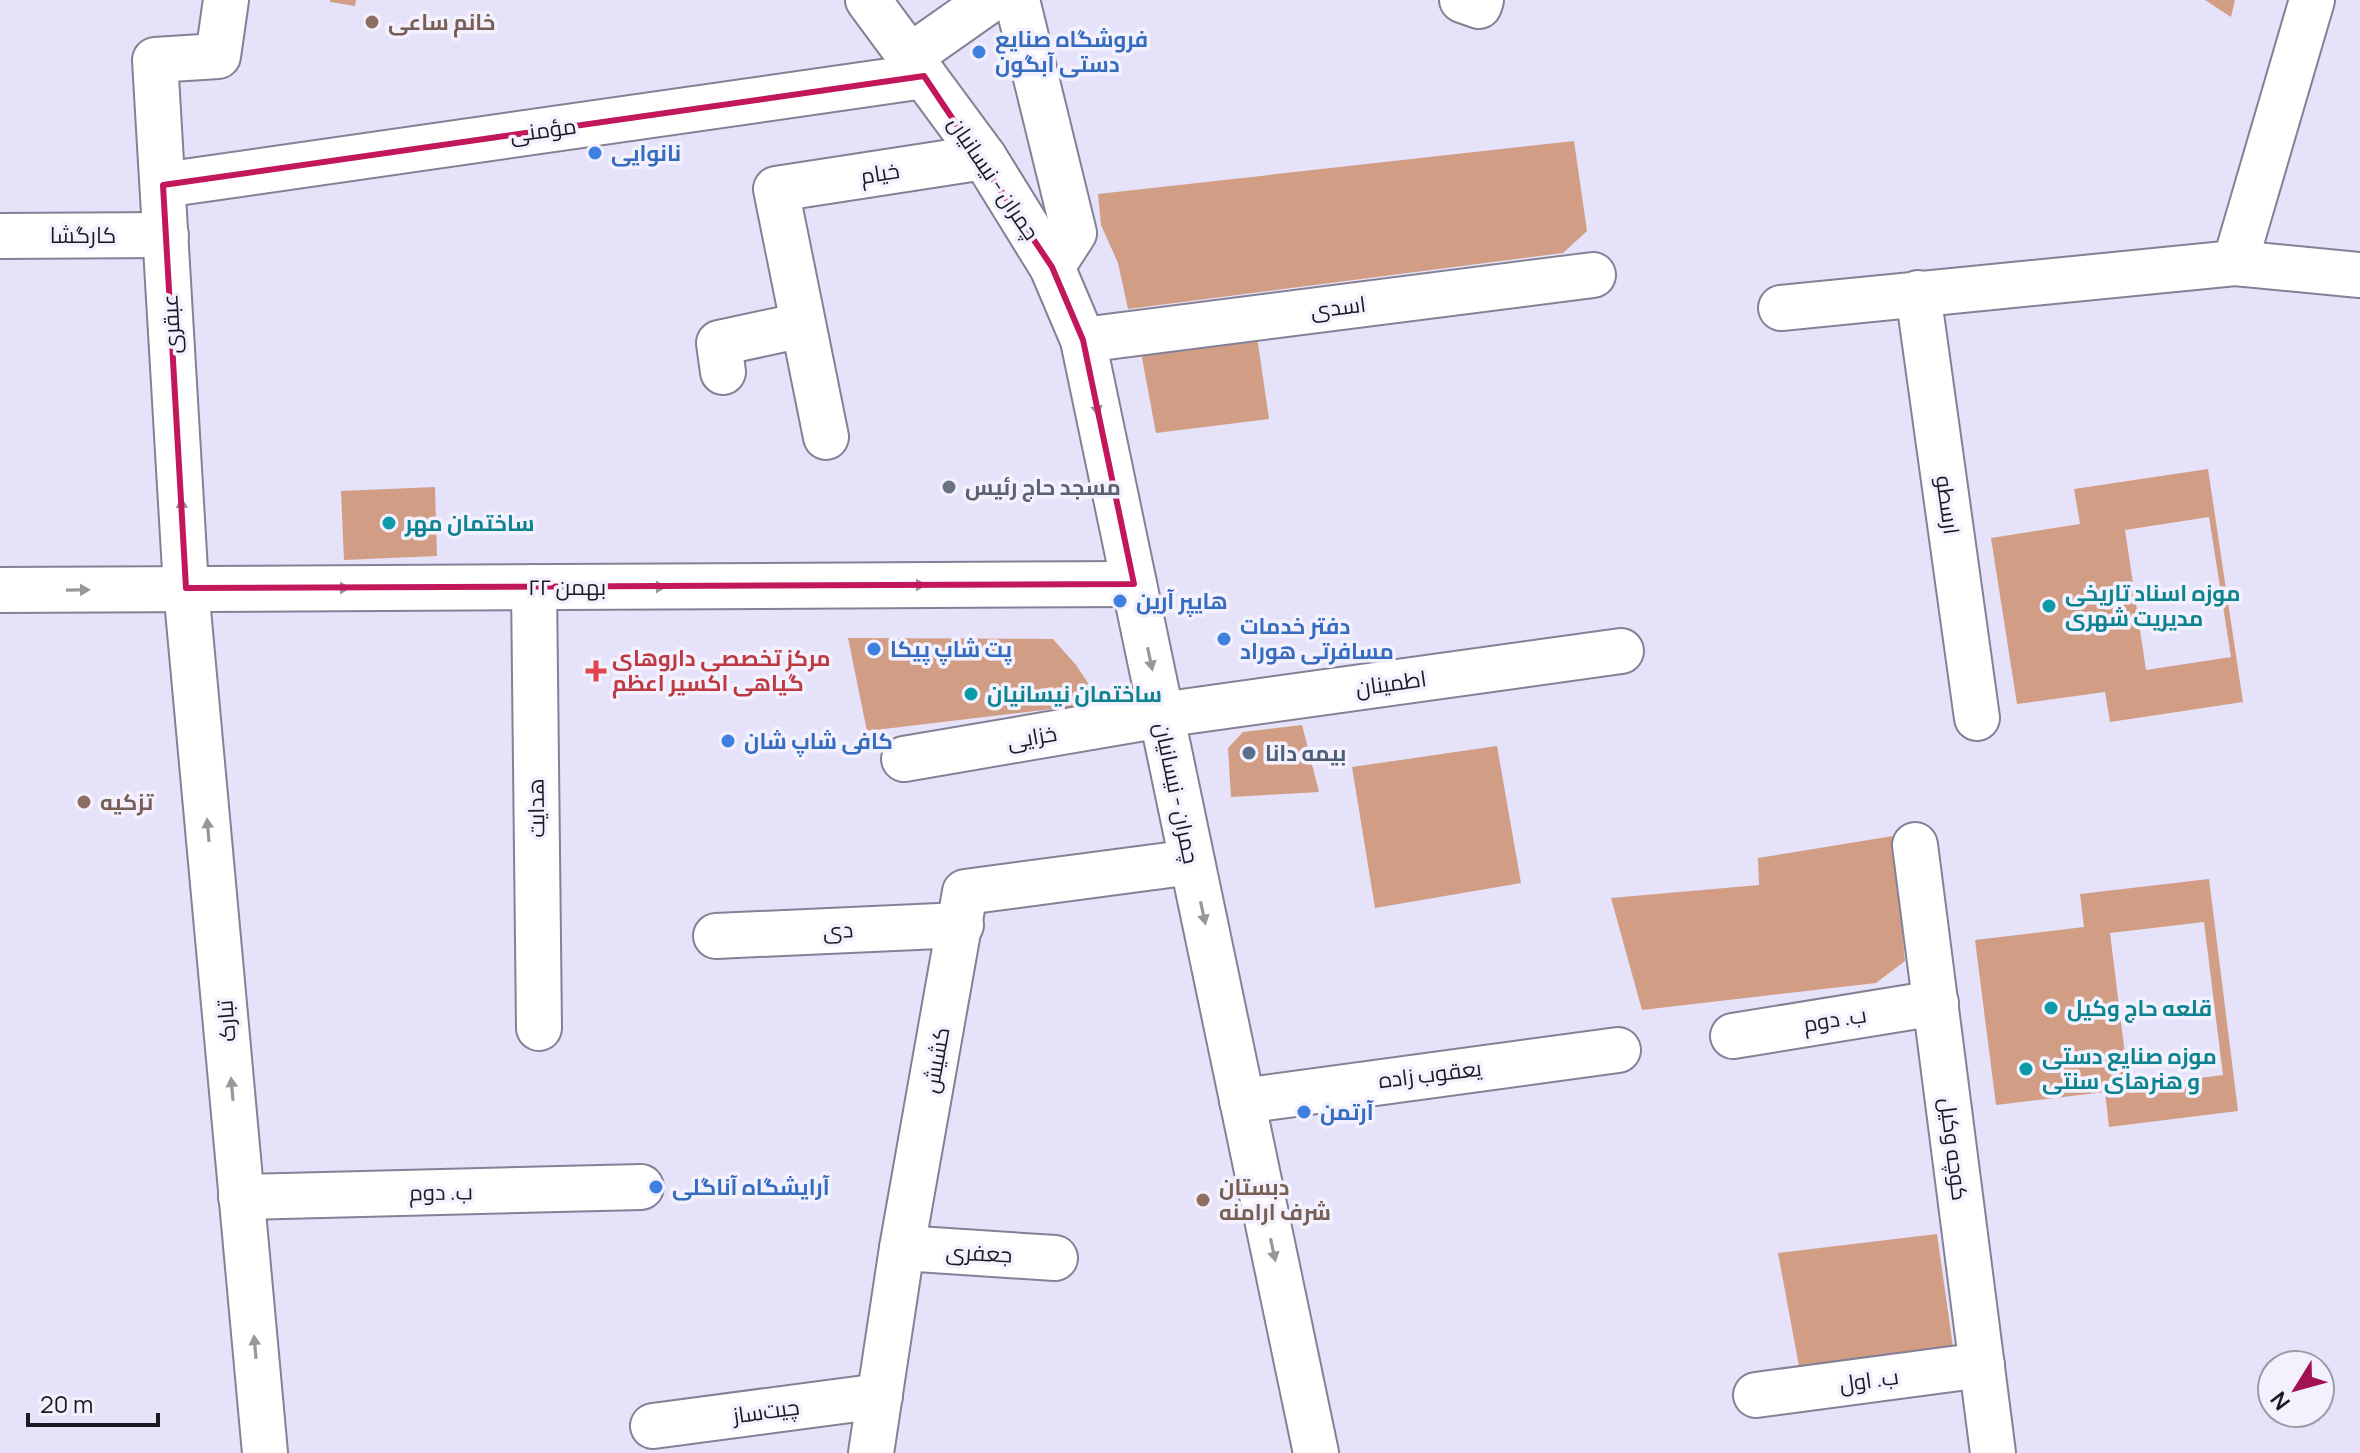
<svg xmlns="http://www.w3.org/2000/svg" width="2360" height="1453" font-family="Manrope,Cairo,sans-serif">
	<rect width="100%" height="100%" fill="#e6e2f9"/>
	<g fill="#d19e85" fill-rule="evenodd">
		<path d="M330,0H356L355,6L330,2Z"/>
		<path d="M2205,0H2235L2231,17Z"/>
		<path d="M1574,141L1587,231L1563,253L1128,309L1118,263L1101,225L1098,194Z"/>
		<path d="M1256,330L1269,419L1156,433L1140,347Z"/>
		<path d="M2208,469L2243,702L2110,722L2105,692L2017,704L1991,538L2080,524L2074,489ZM2209,517L2231,657L2146,670L2125,530Z"/>
		<path d="M435,487L437,556L344,560L341,491Z"/>
		<path d="M848,638L1053,639L1076,665L1088,683L1078,706L867,731Z"/>
		<path d="M1302,725L1319,792L1231,797L1228,748L1243,732Z"/>
		<path d="M1497,746L1521,883L1375,908L1352,767Z"/>
		<path d="M1893,836L1905,961L1876,983L1642,1010L1611,898L1759,885L1758,858Z"/>
		<path d="M2209,879L2238,1111L2109,1127L2105,1092L1996,1105L1975,940L2084,927L2080,894ZM2204,922L2223,1075L2129,1087L2110,933Z"/>
		<path d="M1937,1234L1953,1347L1799,1366L1778,1253Z"/>
	</g>
	<g fill="none" stroke-linecap="round" stroke-linejoin="round">
		<defs>
			<g id="minor">
				<path d="M226,0L218,56L155,60L186,588L265,1453"/>
				<path d="M1017,0L1074,233L1052,267"/>
				<path d="M1462,0L1479,6L1481,0"/>
				<path d="M909,57L990,0"/>
				<path d="M163,185L924,76"/>
				<path d="M0,236L166,235"/>
				<path d="M2235,263L2312,0"/>
				<path d="M1918,293L1977,718"/>
				<path d="M1781,308L2235,263L2360,275"/>
				<path d="M1083,340L1593,275"/>
				<path d="M723,372L719,343L803,325"/>
				<path d="M826,437L776,189L984,157"/>
				<path d="M534,587L539,1028"/>
				<path d="M904,759L1161,715L1621,651"/>
				<path d="M1915,845L1993,1453"/>
				<path d="M716,936L961,925"/>
				<path d="M1733,1036L1936,1003"/>
				<path d="M1242,1101L1618,1050"/>
				<path d="M241,1197L641,1187"/>
				<path d="M902,1248L1055,1258"/>
				<path d="M1756,1395L1982,1365"/>
				<path d="M653,1426L880,1396"/>
				<path d="M871,1453L902,1248L965,892L1192,862"/>
			</g>
			<g id="tertiary">
				<path d="M868,0L984,157L1052,267L1083,340L1316,1453"/>
				<path d="M0,590L1134,584"/>
			</g>
		</defs>
		<use href="#minor" stroke="#848095" stroke-width="48"/>
		<use href="#tertiary" stroke="#848095" stroke-width="48"/>
		<use href="#minor" stroke="#fff" stroke-width="44"/>
		<use href="#tertiary" stroke="#fff" stroke-width="44"/>
	</g>
	<defs><path id="oneway-solid" d="M-6-.8H1V-3.2L6.5 0L1 3.2V.8H-6Z" transform="scale(2)"/></defs>
	<g fill="#98989c">
		<use href="#oneway-solid" transform="translate(1096 404) rotate(78)"/>
		<use href="#oneway-solid" transform="translate(182 510) rotate(-93)"/>
		<use href="#oneway-solid" transform="translate(914 585)"/>
		<use href="#oneway-solid" transform="translate(654 587)"/>
		<use href="#oneway-solid" transform="translate(338 588)"/>
		<use href="#oneway-solid" transform="translate(78 590) rotate(-1)"/>
		<use href="#oneway-solid" transform="translate(1150 659) rotate(78)"/>
		<use href="#oneway-solid" transform="translate(208 830) rotate(-95)"/>
		<use href="#oneway-solid" transform="translate(1203 913) rotate(78)"/>
		<use href="#oneway-solid" transform="translate(232 1089) rotate(-95)"/>
		<use href="#oneway-solid" transform="translate(1273 1250) rotate(78)"/>
		<use href="#oneway-solid" transform="translate(255 1347) rotate(-95)"/>
	</g>
	<path fill="none" stroke="#c2185b" stroke-width="6" stroke-linejoin="round" d="M924,76L1052,267L1083,340L1134,584L186,588L163,185Z"/>
	<g fill="#8d6e63" stroke="#f3f1fe" stroke-width="3">
		<circle cx="372" cy="22" r="8"/>
		<circle cx="84" cy="802" r="8"/>
		<circle cx="1203" cy="1200" r="8"/>
	</g>
	<g fill="#3f7fe0" stroke="#f3f1fe" stroke-width="3">
		<circle cx="979" cy="52" r="8"/>
		<circle cx="595" cy="153" r="8"/>
		<circle cx="1120" cy="601" r="8"/>
		<circle cx="1224" cy="639" r="8"/>
		<circle cx="874" cy="649" r="8"/>
		<circle cx="728" cy="741" r="8"/>
		<circle cx="1304" cy="1112" r="8"/>
		<circle cx="656" cy="1187" r="8"/>
	</g>
	<circle fill="#6b7280" stroke="#f3f1fe" stroke-width="3" cx="949" cy="487" r="8"/>
	<g fill="#0f9aa8" stroke="#f3f1fe" stroke-width="3">
		<circle cx="389" cy="523" r="8"/>
		<circle cx="2049" cy="606" r="8"/>
		<circle cx="971" cy="694" r="8"/>
		<circle cx="2051" cy="1008" r="8"/>
		<circle cx="2026" cy="1069" r="8"/>
	</g>
	<path fill="#e0444e" stroke="#f3f1fe" stroke-width="3" d="M592 659h8v8h8v8h-8v8h-8v-8h-8v-8h8z"/>
	<circle fill="#5c6f8a" stroke="#f3f1fe" stroke-width="3" cx="1249" cy="753" r="8"/>
	<g text-anchor="middle" dominant-baseline="central" stroke-width="7" stroke-linejoin="round" paint-order="stroke">
		<g font-size="22" font-weight="bold" fill="#785e54" stroke="#f3f1fe" text-anchor="start">
			<text x="388" y="22">خانم ساعی</text>
			<text x="100" y="802">تزکیه</text>
			<text x="1219" y="1187">دبستان<tspan x="1219" dy="25">شرف ارامنه</tspan></text>
		</g>
		<g font-size="22" font-weight="bold" fill="#366cbe" stroke="#f3f1fe" text-anchor="start">
			<text x="995" y="39">فروشگاه صنایع<tspan x="995" dy="25">دستی آبگون</tspan></text>
			<text x="611" y="153">نانوایی</text>
			<text x="1136" y="601">هایپر آرین</text>
			<text x="1240" y="626">دفتر خدمات<tspan x="1240" dy="25">مسافرتی هوراد</tspan></text>
			<text x="890" y="649">پت شاپ پیکا</text>
			<text x="744" y="741">کافی شاپ شان</text>
			<text x="1320" y="1112">آرتمن</text>
			<text x="672" y="1187">آرایشگاه آناگلی</text>
		</g>
		<g font-size="22" fill="#1b1a22" stroke="#f3f1fe">
			<text transform="translate(543 130) rotate(-8)">مؤمنی</text>
			<text transform="translate(880 173) rotate(-9)">خیام</text>
			<text transform="translate(994 178) rotate(56)">چمران - نیسانیان</text>
			<text x="83" y="235">کارگشا</text>
			<text transform="translate(1338 307) rotate(-7)">اسدی</text>
			<text transform="translate(171 324) rotate(-93)">عبقری</text>
			<text transform="translate(1948 505) rotate(82)">ارسطو</text>
			<text x="567" y="587">۲۲ بهمن</text>
			<text transform="translate(1391 683) rotate(-8)">اطمینان</text>
			<text transform="translate(1032 737) rotate(-10)">خزایی</text>
			<text transform="translate(1177 793) rotate(78)">چمران - نیسانیان</text>
			<text transform="translate(536 808) rotate(-91)">هدایت</text>
			<text transform="translate(838 930) rotate(-3)">دی</text>
			<text transform="translate(1835 1019) rotate(-9)">ب. دوم</text>
			<text transform="translate(226 1021) rotate(-95)">تبارک</text>
			<text transform="translate(936 1060) rotate(-80)">کشیش</text>
			<text transform="translate(1430 1074) rotate(-7)">یعقوب زاده</text>
			<text transform="translate(1954 1149) rotate(83)">کوچه وکیل</text>
			<text transform="translate(441 1192) rotate(-1)">ب. دوم</text>
			<text transform="translate(979 1253) rotate(3)">جعفری</text>
			<text transform="translate(1869 1380) rotate(-8)">ب. اول</text>
			<text transform="translate(766 1411) rotate(-8)">چیت‌ساز</text>
		</g>
		<g font-size="22" font-weight="bold" fill="#5b616d" stroke="#f3f1fe" text-anchor="start">
			<text x="965" y="487">مسجد حاج رئیس</text>
		</g>
		<g font-size="22" font-weight="bold" fill="#0d838f" stroke="#f3f1fe" text-anchor="start">
			<text x="405" y="523">ساختمان مهر</text>
			<text x="2065" y="593">موزه اسناد تاریخی<tspan x="2065" dy="25">مدیریت شهری</tspan></text>
			<text x="987" y="694">ساختمان نیسانیان</text>
			<text x="2067" y="1008">قلعه حاج وکیل</text>
			<text x="2042" y="1056">موزه صنایع دستی<tspan x="2042" dy="25">و هنرهای سنتی</tspan></text>
		</g>
		<g font-size="22" font-weight="bold" fill="#be3a42" stroke="#f3f1fe" text-anchor="start">
			<text x="612" y="658">مرکز تخصصی داروهای<tspan x="612" dy="25">گیاهی اکسیر اعظم</tspan></text>
		</g>
		<g font-size="22" font-weight="bold" fill="#4e5e75" stroke="#f3f1fe" text-anchor="start">
			<text x="1265" y="753">بیمه دانا</text>
		</g>
	</g>
	<g transform="translate(2296 1389) rotate(233)"><circle r="38" fill="#f3f1fe" stroke="#9d9ba6" stroke-width="2"/>
	<path d="M0-6L14 30L0 20L-14 30Z" fill="#a31153"/>
	<text y="-12" font-size="22" font-weight="bold" text-anchor="middle" fill="#1b1a22">N</text>
	</g>
	<path d="M28 1413v12h130v-12" fill="none" stroke="#1b1a22" stroke-width="4"/>
	<text x="40" y="1413" font-size="24" fill="#1b1a22" stroke="#f3f1fe" stroke-width="6" paint-order="stroke">20 m</text>
</svg>
